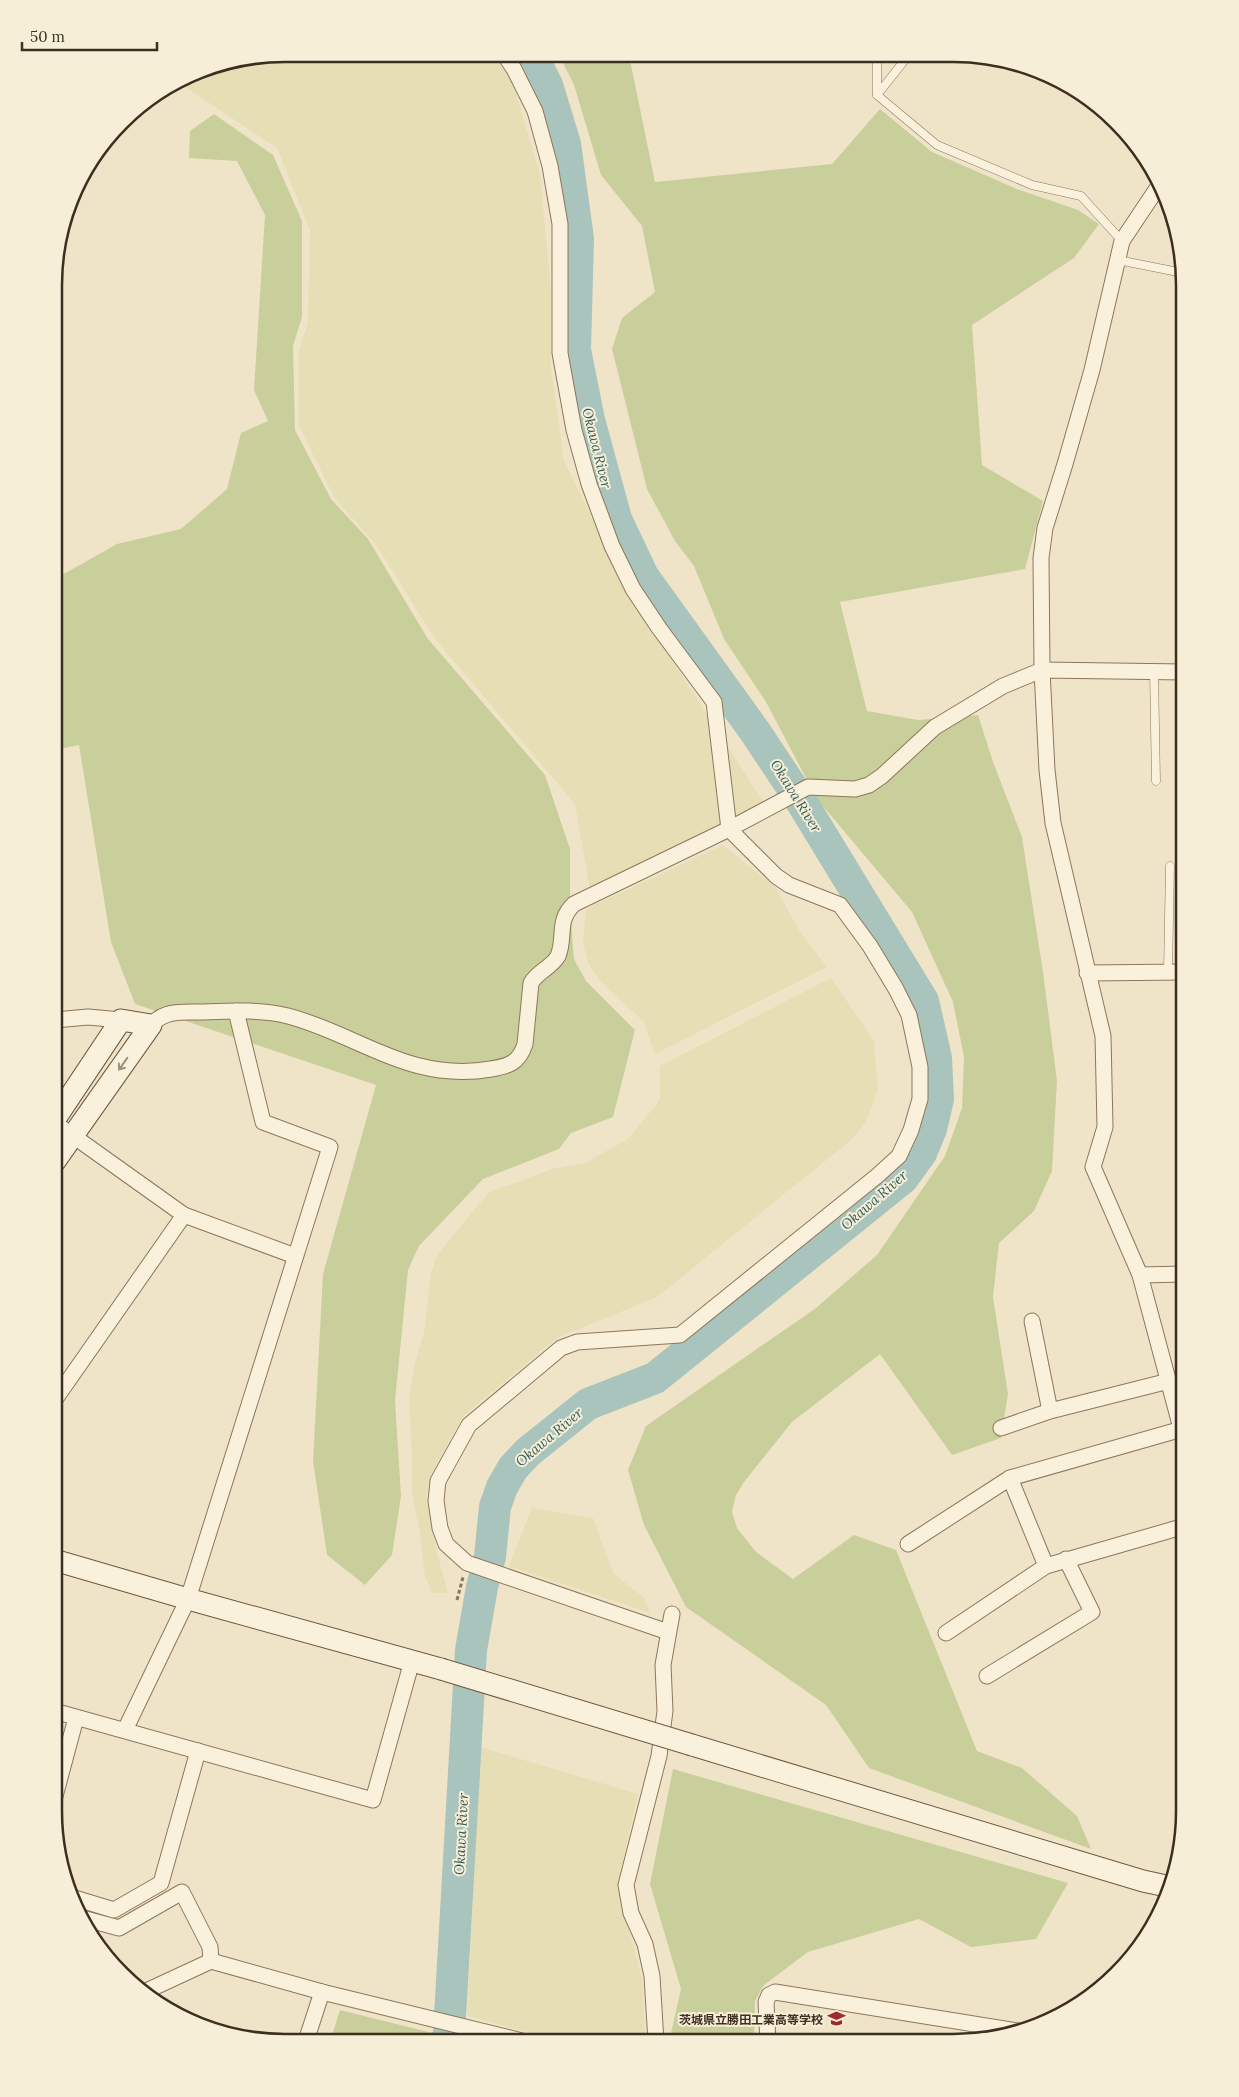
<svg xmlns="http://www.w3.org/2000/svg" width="1239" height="2097" font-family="Lora,'Noto Sans JP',serif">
	<rect width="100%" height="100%" fill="#f0e4c8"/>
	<g fill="#e6deb5">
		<path d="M285,54H493L513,83L540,174L551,291V368L564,461L630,595L764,803L590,889L575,804L435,639L377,546L334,497L299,426V350L308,323L310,230L277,148L179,83L197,71Z"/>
		<path d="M723,845L775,887L799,930L827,967L655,1054L644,1022L601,982L588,963L583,941L586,909Z"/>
		<path d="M831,978L874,1041L878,1090L865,1123L851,1140L657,1297L557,1338L463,1416L430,1478L426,1495L437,1553L448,1593H432L425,1576L420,1533L412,1494V1451L409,1397L415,1363L424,1333L431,1274L437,1255L488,1193L552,1169L585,1163L628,1139L660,1100V1066Z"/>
		<path d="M532,1508L593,1518L613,1573L644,1598L650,1613L509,1566Z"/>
		<path d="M480,1747L638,1794L617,1886L643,1982L645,2042H565L467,2016Z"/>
	</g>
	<g fill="#c9cf9b">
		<path d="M559,55H629L655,182L832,164L880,109L932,152L1017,189L1078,210L1099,224L1074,258L972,325L982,465L1043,501L1025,569L840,602L867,711L918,720L978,715L993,762L1022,837L1043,972L1057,1081L1052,1171L1034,1211L999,1243L993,1297L1008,1394L1001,1438L952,1455L880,1354L792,1422L744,1482L736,1495L732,1512L737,1528L756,1552L793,1579L854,1535L896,1550L977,1751L1022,1768L1077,1816L1091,1849L869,1768L826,1705L686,1607L644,1525L628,1470L646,1426L816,1308L877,1255L945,1156L962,1108L964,1057L953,1002L912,912L817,799L766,702L724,639L694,566L675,541L647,489L612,349L622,318L655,292L642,226L601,175L574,85Z"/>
		<path d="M214,114L273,155L302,221V317L293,346L295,430L331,499L368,539L428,639L545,775L570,849V910L574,959L586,981L635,1030L613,1117L571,1133L559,1149L483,1179L419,1246L408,1270L395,1401L401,1496L392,1555L365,1585L327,1555L313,1461L323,1274L376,1085L135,1004L111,942L79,745L55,750V579L117,544L181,529L227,489L241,433L268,421L254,390L265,215L237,161L189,158L190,131Z"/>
		<path d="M673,1769L1068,1883L1036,1939L971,1947L919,1919L808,1952L764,1985L755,2001L754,2043L669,2042L681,1989L650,1884Z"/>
		<path d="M340,2010L433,2033L430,2042H330Z"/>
	</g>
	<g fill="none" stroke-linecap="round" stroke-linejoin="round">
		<path stroke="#a9c4bc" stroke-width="32" d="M446,2042L449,2034L471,1650L482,1587L490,1557L495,1507L502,1487L513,1468L528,1452L588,1404L655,1378L903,1178L921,1153L931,1129L938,1099L936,1058L923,1001L801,801L756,733L643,576L616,519L589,420L575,350L578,239L565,144L547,85L531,54"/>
		<defs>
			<g id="lane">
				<path d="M877,55V95L937,145L1032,185L1081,196L1122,241"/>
				<path d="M877,95L908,56"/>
				<path d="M1118,260L1183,273"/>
				<path d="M1154,672L1156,781"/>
				<path d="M1181,672V580"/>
				<path d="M1168,972L1170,866"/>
			</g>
			<g id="street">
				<path d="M504,54L514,69L535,111L550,166L560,224V353L574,430L589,484L612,546L633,589L659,628L714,702L729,829L776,876L789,885L840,905L870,946L896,989L909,1015L920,1067V1099L911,1130L899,1156L877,1176L680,1335L577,1342L561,1348L469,1425L438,1481L436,1501L440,1528L446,1544L467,1563L668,1632"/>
				<path d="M1160,184L1122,241L1092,370L1065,464L1045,528L1041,558L1042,670L1047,770L1053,823L1103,1036L1105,1127L1093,1167L1140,1275L1185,1443"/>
				<path d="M1087,973L1185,972"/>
				<path d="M55,1020L88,1017L121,1020"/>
				<path d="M151,1025C165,1010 181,1012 200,1012C230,1011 259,1009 288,1016C360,1035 409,1083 491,1069C509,1066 519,1063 525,1044L531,983C537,972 552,967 558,956C566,937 556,921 574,904L729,829L808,787L855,789L869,785L882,776L935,727L1003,686L1042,670L1185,672"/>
				<path d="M55,1123L184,1215L295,1256"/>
				<path d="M1140,1275L1185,1274"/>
				<path d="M1032,1321L1050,1411"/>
				<path d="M54,1401L184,1215"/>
				<path d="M1001,1428L1050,1411L1169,1381"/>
				<path d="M1010,1478L1046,1566"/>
				<path d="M908,1544L1010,1478L1182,1429"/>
				<path d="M946,1633L1046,1566L1185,1526"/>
				<path d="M987,1676L1092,1612L1066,1559"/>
				<path d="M54,1711L373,1800L412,1661"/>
				<path d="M125,1730L188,1599L330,1147L263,1122L236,1011"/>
				<path d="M54,1800L76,1718"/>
				<path d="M71,1897L114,1910L161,1883L198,1751"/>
				<path d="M82,1918L119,1928L182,1892L210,1947L211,1961"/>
				<path d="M142,1993L211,1961L322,1992L526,2042"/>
				<path d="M306,2041L322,1992"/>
				<path d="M656,2042L652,1976L645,1944L631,1913L626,1885L659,1756L665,1711L663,1665L672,1614"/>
				<path d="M768,2043L766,2002L769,1995L775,1992L1018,2031"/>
			</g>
			<g id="secondary">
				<path d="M55,1161L151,1025L121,1020L55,1119"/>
				<path d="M54,1560L188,1599L441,1669"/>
				<path d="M692,1745L1143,1881L1171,1887"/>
			</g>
		</defs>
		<use href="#lane" stroke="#8d765c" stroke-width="9"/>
		<use href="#street" stroke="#8d765c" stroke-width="17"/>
		<use href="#secondary" stroke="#6f573f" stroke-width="23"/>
		<path stroke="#8d765c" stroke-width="3" stroke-dasharray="4 2.5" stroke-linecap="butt" d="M457,1600L463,1577"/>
		<use href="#lane" stroke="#faf1dc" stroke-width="8"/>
		<use href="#street" stroke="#faf1dc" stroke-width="15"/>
		<use href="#secondary" stroke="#faf1dc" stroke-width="21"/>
		<defs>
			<path id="secondary-bridge" d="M441,1669L692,1745"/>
		</defs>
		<use href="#secondary-bridge" stroke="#6f573f" stroke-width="23" stroke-linecap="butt"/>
		<use href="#secondary-bridge" stroke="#faf1dc" stroke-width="21"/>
	</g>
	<defs><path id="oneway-shaft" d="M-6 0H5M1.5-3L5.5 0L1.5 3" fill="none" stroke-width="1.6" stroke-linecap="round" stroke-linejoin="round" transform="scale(1.25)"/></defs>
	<use stroke="#9c907e" href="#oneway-shaft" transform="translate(123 1064) rotate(125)"/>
	<defs>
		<symbol id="school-bare" viewBox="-9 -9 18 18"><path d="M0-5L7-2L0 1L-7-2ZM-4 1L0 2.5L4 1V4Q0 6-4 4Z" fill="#9e2a2b" stroke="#f7eed8" stroke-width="2.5" paint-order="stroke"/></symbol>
	</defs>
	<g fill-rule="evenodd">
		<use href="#school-bare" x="824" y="2006" width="25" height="25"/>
	</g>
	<g text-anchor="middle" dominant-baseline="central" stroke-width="4" stroke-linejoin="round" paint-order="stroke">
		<g font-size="12" font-weight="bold" fill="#3d2e20" stroke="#f7eed8" text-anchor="end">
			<text x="823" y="2019">茨城県立勝田工業高等学校</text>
		</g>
		<g font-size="14" font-style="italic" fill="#2f5d5a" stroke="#f7eed8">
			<text transform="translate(597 448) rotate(76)">Okawa River</text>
			<text transform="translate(796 796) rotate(58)">Okawa River</text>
			<text transform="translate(874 1200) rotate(-41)">Okawa River</text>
			<text transform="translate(549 1437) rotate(-40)">Okawa River</text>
			<text transform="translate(461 1834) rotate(-87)">Okawa River</text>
		</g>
	</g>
	<path d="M0 0H1239V2097H0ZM285 62H953A223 223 0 0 1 1176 285V1811A223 223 0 0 1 953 2034H285A223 223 0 0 1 62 1811V285A223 223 0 0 1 285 62Z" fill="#f7eed8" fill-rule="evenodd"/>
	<path fill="none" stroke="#3d2e20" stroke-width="2.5" d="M285 62H953A223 223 0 0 1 1176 285V1811A223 223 0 0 1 953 2034H285A223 223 0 0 1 62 1811V285A223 223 0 0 1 285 62Z"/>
	<path d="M22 42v8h135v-8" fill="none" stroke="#3d2e20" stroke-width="2.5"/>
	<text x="30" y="42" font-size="15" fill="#3d2e20" stroke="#f7eed8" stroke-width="4" paint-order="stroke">50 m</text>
</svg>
